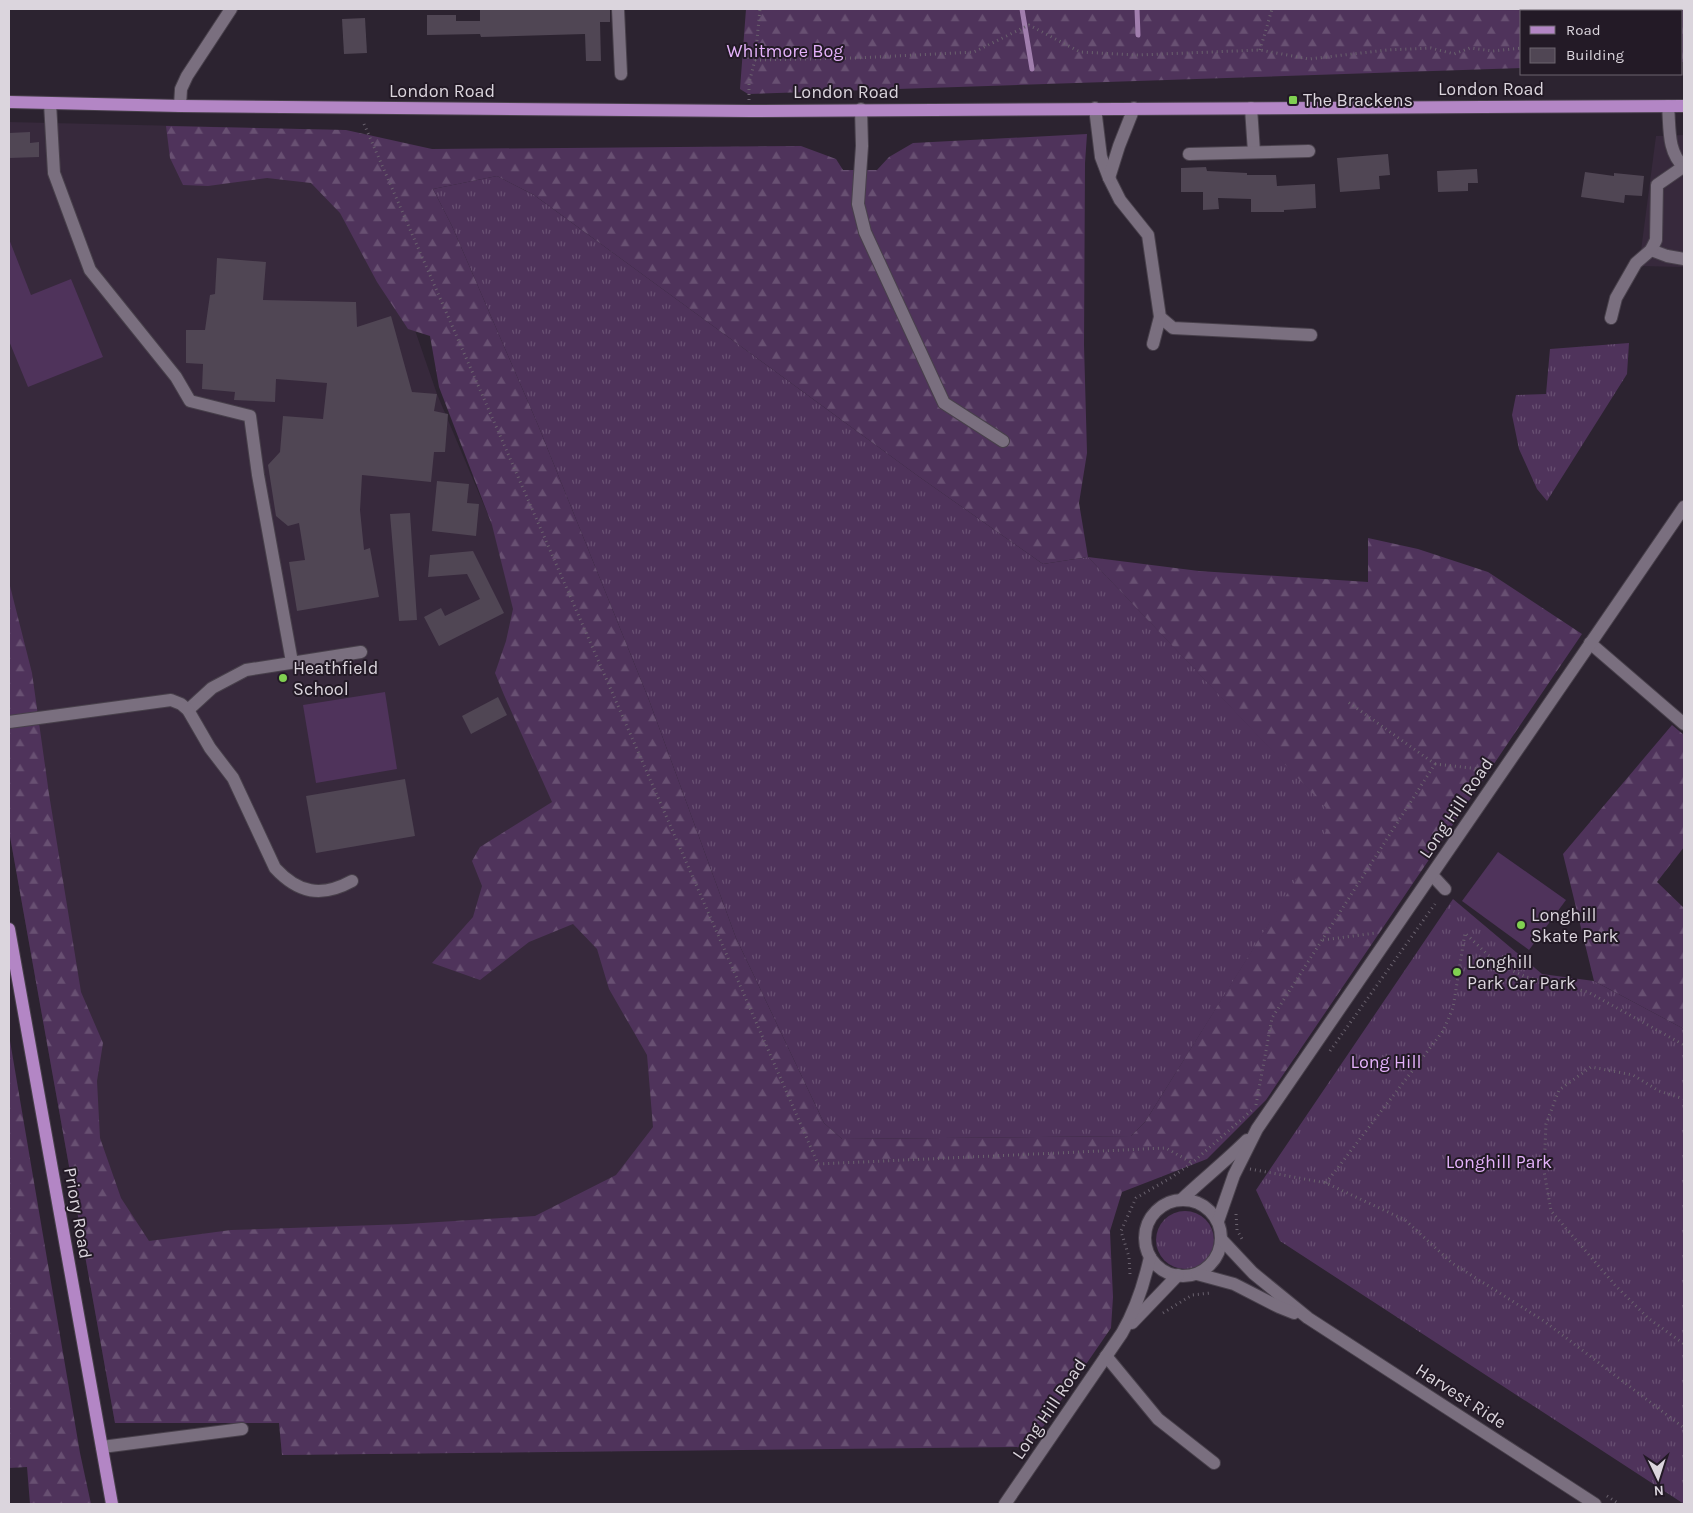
<svg xmlns="http://www.w3.org/2000/svg" width="1693" height="1513" font-family="Karla,sans-serif">
	<defs>
		<pattern id="grass-tufts" width="24" height="20" patternUnits="userSpaceOnUse" patternTransform="scale(1.25)"><rect width="24" height="20" fill="#4f335b"/><path d="M3 7l-1-3M5 7V3M7 7l1-3M15 17l-1-3M17 17v-4M19 17l1-3" fill="none" stroke="#685072"/></pattern>
		<pattern id="forest-firs" width="22" height="20" patternUnits="userSpaceOnUse" patternTransform="scale(1.25)"><rect width="22" height="20" fill="#4f335b"/><path d="M5 1l3.5 6h-7zM16 11l3.5 6h-7z" fill="#685072"/></pattern>
	</defs>
	<rect width="100%" height="100%" fill="#2c2330"/>
	<g fill="#37293c">
		<path d="M9,122L346,130L437,394L882,1448L282,1455L279,1423H115L9,831Z"/>
		<path d="M1684,135V267L1639,266L1656,136Z"/>
	</g>
	<g fill="url(#grass-tufts)">
		<path d="M497,176L534,195L918,476L1043,564L1088,557L1336,817L1145,1122L1131,1136L842,1139L824,1123L736,938L649,700L538,425L452,226L433,189Z"/>
		<path d="M1629,343L1627,374L1547,501L1537,489L1519,449L1512,415L1516,395L1546,394L1550,349Z"/>
		<path d="M1453,899L1542,974L1594,981L1684,1029V1504L1280,1241L1256,1190Z"/>
		<circle cx="1185" cy="1240" r="29"/>
	</g>
	<g fill="url(#forest-firs)" fill-rule="evenodd">
		<path d="M746,9H1684V62H1682V11H1522V68L748,94L740,89Z"/>
		<path d="M166,126L346,130L432,149L801,146L836,159L843,170H877L889,157L913,143L1087,134L1085,163L1084,345L1087,453L1079,503L1088,557L1199,571L1368,582V538L1418,549L1488,572L1582,634L1266,1100L1207,1159L1122,1192L1110,1231L1113,1297L1111,1328L1029,1447L282,1455L279,1423H115L9,831V582L32,673L49,794L81,992L103,1043L97,1081L100,1138L121,1198L149,1241L231,1230L407,1224L535,1216L616,1175L653,1127L647,1055L609,989L597,949L573,924L529,942L480,980L432,963L473,917L482,886L472,861L480,847L552,802L504,695L495,673L506,641L513,609L492,525L439,387L430,336L408,329L377,282L340,213L311,183L267,178L208,186L183,185L170,158ZM497,176L534,195L918,476L1043,564L1088,557L1335,817L1145,1122L1131,1136L842,1139L824,1123L736,938L649,700L538,425L452,226L433,189Z"/>
		<path d="M1672,725L1684,735V847L1657,882L1684,908V1029L1594,981L1563,854Z"/>
		<path d="M9,1035L80,1453L91,1504H30L27,1467L9,1468Z"/>
	</g>
	<g fill="#4f335b">
		<path d="M9,239L31,295L71,279L103,357L28,387L9,341Z"/>
		<path d="M385,692L397,769L316,783L303,705Z"/>
		<path d="M1498,852L1566,900L1529,950L1462,901Z"/>
	</g>
	<g fill="none" stroke-linecap="round" stroke-linejoin="round">
		<g stroke="#a17eae" stroke-width="5">
			<path d="M1022,9L1032,69"/>
			<path d="M1137,9L1138,35"/>
		</g>
	</g>
	<g fill="#504654">
		<path d="M533,9H610V22H600L601,61H586L585,34L481,37L480,34L427,35V15H456V21H480V10Z"/>
		<path d="M365,18L367,53L344,54L342,19Z"/>
		<path d="M30,132V143L39,142V157L9,158V133Z"/>
		<path d="M1388,154L1390,175L1379,176L1380,189L1340,192L1337,158Z"/>
		<path d="M1206,167L1207,171L1247,173V175H1276L1277,186L1315,184L1316,208L1284,210V212H1251V199L1218,198L1219,209L1203,210V192H1181V168Z"/>
		<path d="M1477,169L1478,183H1468V191L1438,192L1437,171Z"/>
		<path d="M1585,172L1614,176V173L1644,176L1642,196L1625,195L1624,203L1581,197Z"/>
		<path d="M217,258L266,262L263,300L356,302L357,327L391,316L412,392L437,394L434,411L448,414L445,452H434L431,482L362,475L360,510L364,550L370,548L379,597L297,611L289,562L305,560L299,523L288,526L276,516L268,465L280,452L283,416L323,419L327,383L276,379L275,402L234,400L235,392L202,389L203,364L186,363V330H205L210,295L215,294Z"/>
		<path d="M437,481L469,484L467,503L479,504L476,536L432,531Z"/>
		<path d="M410,513L417,620L399,621L390,514Z"/>
		<path d="M473,551L504,613L439,646L424,617L441,608L445,616L480,599L467,574L428,577L430,555Z"/>
		<path d="M498,697L507,715L471,734L462,716Z"/>
		<path d="M405,779L415,836L316,853L306,796Z"/>
	</g>
	<g fill="none" stroke-linecap="round" stroke-linejoin="round">
		<defs>
			<g id="minor">
				<path d="M618,9L621,74"/>
				<path d="M50,103L54,173L90,270L176,377L190,401L250,416L258,475L292,662"/>
				<path d="M180,106L181,89L187,76L231,9"/>
				<path d="M1668,106C1670,127 1667,152 1684,167"/>
				<path d="M1095,108L1101,157L1109,178L1120,200L1148,235L1160,317L1173,328L1311,335"/>
				<path d="M1251,108L1254,152"/>
				<path d="M861,109L862,146L858,204L865,232L944,403L1003,441"/>
				<path d="M1189,154L1309,151"/>
				<path d="M1109,178L1119,146L1134,108"/>
				<path d="M1651,250L1667,256L1684,259"/>
				<path d="M1611,318L1616,298L1636,263L1651,250L1656,240L1657,185L1683,167"/>
				<path d="M1153,344L1160,317"/>
				<path d="M1590,643L1684,724"/>
				<path d="M188,710L212,688L246,670L361,652"/>
				<path d="M9,722L171,700L181,704L188,710L210,748L233,778L275,868C298,893 321,898 352,881"/>
				<path d="M1432,875L1445,889"/>
				<circle cx="1183" cy="1238" r="38"/>
				<path d="M1181,1200C1202,1180 1226,1161 1247,1140"/>
				<path d="M1218,1221L1234,1175L1257,1129L1684,507"/>
				<path d="M1222,1240L1253,1273L1308,1318L1595,1504"/>
				<path d="M1197,1274L1234,1284L1279,1307L1294,1313"/>
				<path d="M1132,1323L1178,1275"/>
				<path d="M1106,1356L1158,1419L1214,1463"/>
				<path d="M102,1447L242,1429"/>
				<path d="M1005,1504L1122,1333C1136,1309 1144,1284 1150,1257"/>
			</g>
			<g id="major">
				<path d="M9,102L180,106L749,111L1684,106"/>
				<path d="M9,929L112,1504"/>
			</g>
		</defs>
		<use href="#minor" stroke="#48404b" stroke-width="14"/>
		<use href="#major" stroke="#48404b" stroke-width="14"/>
		<g stroke="#6a626e" stroke-width="3" stroke-dasharray="1 4" stroke-linecap="butt">
			<path d="M1593,9L1595,11"/>
			<path d="M1680,11L1683,9"/>
			<path d="M1260,50L1272,9"/>
			<path d="M755,60L855,58L974,52L1029,25L1080,52L1138,55L1260,50L1309,59L1387,50L1431,48L1454,54L1470,48L1493,51L1522,48"/>
			<path d="M749,100V83L755,60L760,9"/>
			<path d="M364,124L818,1164L1166,1148L1192,1163"/>
			<path d="M1435,764L1489,770"/>
			<path d="M1323,940L1376,933"/>
			<path d="M1330,1051L1435,904"/>
			<path d="M1684,1099L1659,1091L1633,1075L1591,1067L1559,1090L1546,1124L1544,1171L1551,1211L1615,1285L1648,1318L1684,1344"/>
			<path d="M1256,1105L1272,1018L1435,764L1348,702"/>
			<path d="M1250,1169L1326,1183L1405,1220L1452,1263L1544,1321L1684,1428"/>
			<path d="M1326,1183L1443,1031L1453,1008L1465,933L1488,955L1505,967L1526,977L1588,992L1684,1045"/>
			<path d="M1236,1214L1237,1230L1242,1239"/>
			<path d="M1130,1274L1129,1257L1121,1231L1136,1198L1172,1177L1192,1163L1252,1110"/>
			<path d="M1163,1313L1192,1295L1211,1293"/>
			<path d="M1607,1496L1619,1504"/>
		</g>
		<use href="#minor" stroke="#7a6f7f" stroke-width="12"/>
		<use href="#major" stroke="#b386c5" stroke-width="12"/>
	</g>
	<g fill="#80d051" stroke="#231a26" stroke-width="2">
		<rect x="1288" y="95" width="10" height="10" rx="2.5"/>
		<circle cx="283" cy="678" r="5"/>
		<circle cx="1521" cy="925" r="5"/>
		<circle cx="1457" cy="972" r="5"/>
	</g>
	<g text-anchor="middle" dominant-baseline="central" stroke-width="4" stroke-linejoin="round" paint-order="stroke">
		<g font-size="18" fill="#e6b3fc" stroke="#231a26">
			<text x="785" y="51">Whitmore Bog</text>
			<text x="1386" y="1062">Long Hill</text>
			<text x="1499" y="1162">Longhill Park</text>
		</g>
		<g font-size="18" fill="#dbd5dd" stroke="#231a26">
			<text x="1491" y="89">London Road</text>
			<text x="442" y="91">London Road</text>
			<text x="846" y="92">London Road</text>
			<text transform="translate(1456 808) rotate(-56)">Long Hill Road</text>
			<text transform="translate(78 1213) rotate(80)">Priory Road</text>
			<text transform="translate(1461 1396) rotate(33)">Harvest Ride</text>
			<text transform="translate(1049 1409) rotate(-56)">Long Hill Road</text>
		</g>
		<g font-size="18" fill="#dbd5dd" stroke="#231a26" text-anchor="start">
			<text x="1303" y="100">The Brackens</text>
			<text x="293" y="668">Heathfield<tspan x="293" dy="21">School</tspan></text>
			<text x="1531" y="915">Longhill<tspan x="1531" dy="21">Skate Park</tspan></text>
			<text x="1467" y="962">Longhill<tspan x="1467" dy="21">Park Car Park</tspan></text>
		</g>
	</g>
	<rect width="1693" height="1513" fill="none" stroke="#dbd5dd" stroke-width="20"/>
	<rect x="1520" y="10" width="162" height="65" fill="#231a26" stroke="#6d656f"/>
	<rect x="1530" y="26" width="25" height="8" fill="#b386c5" stroke="#6d656f"/>
	<text x="1566" y="35" font-size="15" fill="#dbd5dd">Road</text>
	<rect x="1530" y="48" width="25" height="15" fill="#504654" stroke="#6d656f"/>
	<text x="1566" y="60" font-size="15" fill="#dbd5dd">Building</text>
	<g transform="translate(1658 1478) rotate(176)" stroke="#231a26" stroke-width="4" paint-order="stroke">
	<path d="M0-4L9 19L0 12L-9 19Z" fill="#dbd5dd"/>
	<text y="-8" font-size="14" font-weight="bold" text-anchor="middle" fill="#dbd5dd">N</text>
	</g>
</svg>
